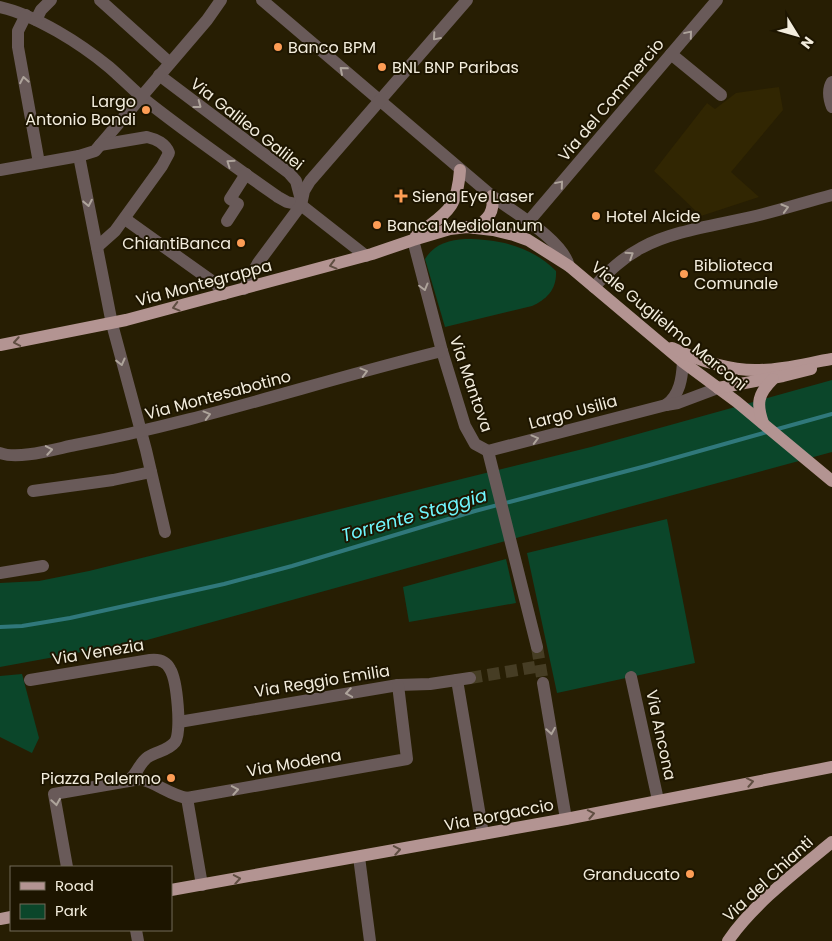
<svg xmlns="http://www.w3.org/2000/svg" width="832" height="941" font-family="Poppins,sans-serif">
	<rect width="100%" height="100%" fill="#271e03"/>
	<path fill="#312602" d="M779,87L783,110L731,172L759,197L701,216L654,171L707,103L715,109L736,93Z"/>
	<g fill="#0b462a">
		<path d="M465,239C499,239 531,246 556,271C557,289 547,299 532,306L445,327L425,259C434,244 449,240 465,239Z"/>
		<path d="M832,380V452L614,511L147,640L0,667V583L39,581L89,571L591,447Z"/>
		<path d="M667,519L695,663L557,693L527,553Z"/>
		<path d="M506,559L516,603L409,622L403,587Z"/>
		<path d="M22,674L39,738L32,753L0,737V676Z"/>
	</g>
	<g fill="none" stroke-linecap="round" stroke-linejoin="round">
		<g stroke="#30787b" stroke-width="4">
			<path d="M774,430L832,414"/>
			<path d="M0,627L22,626L70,618L224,584L292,566L475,511L646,466L767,432"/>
		</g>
		<g stroke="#463d24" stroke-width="12" stroke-dasharray="12 6" stroke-linecap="butt">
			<path d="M537,647L543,683"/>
			<path d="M470,678L541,666"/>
		</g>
		<g stroke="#695a59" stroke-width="12">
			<path d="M100,0L170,63"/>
			<path d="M262,0L492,196C513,212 562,239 569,266"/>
			<path d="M0,7C36,15 81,44 109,67C123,79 135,92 149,103C191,136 234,166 278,197L287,202L301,205L366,256"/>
			<path d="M26,15L18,31V47L39,163"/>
			<path d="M36,20L41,10L51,0"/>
			<path d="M671,54L721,95"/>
			<path d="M159,75L289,173L296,181L301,200"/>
			<path d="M832,82C827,90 829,99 832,107"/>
			<path d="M79,156L112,324L146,450L165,532"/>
			<path d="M0,170L79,156L95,151L207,20L221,0"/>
			<path d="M125,219L216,284L224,294"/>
			<path d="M227,221L238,204L230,199L246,174"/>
			<path d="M529,221L717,0"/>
			<path d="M413,240L442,351L465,426L475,444L488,451"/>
			<path d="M97,247L115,231L162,166L169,153C166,144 156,139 147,137L100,145"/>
			<path d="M594,287C608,272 622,258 641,248C671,231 717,225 751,217C778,211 805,202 832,195"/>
			<path d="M244,289L258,263L301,205L304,191L310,181L467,0"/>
			<path d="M666,405C680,395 682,378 683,362"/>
			<path d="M488,451L666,405L678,403L718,388"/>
			<path d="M488,451L537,647"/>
			<path d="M0,453C18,460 55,449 75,445C199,422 319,381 442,351"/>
			<path d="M33,491L113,480L151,472"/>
			<path d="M0,573L43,566"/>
			<path d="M631,677L658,800"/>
			<path d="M30,680L150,660C159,659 166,661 170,669C177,680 182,732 175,742C168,751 157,751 148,757C139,763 137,775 128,781"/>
			<path d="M457,680L483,834"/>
			<path d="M543,683L566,819"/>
			<path d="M179,722L398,685L430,684L470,678"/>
			<path d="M187,798L202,885"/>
			<path d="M359,857L370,941"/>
			<path d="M67,867L54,794L140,779C157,783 170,795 187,798L407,759L398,685"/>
			<path d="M136,930L138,941"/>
		</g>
		<g stroke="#b39492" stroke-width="12">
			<path d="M475,228C488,219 495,212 492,196"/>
			<path d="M416,236C446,212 457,211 460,170"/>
			<path d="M0,345L126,320L372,254L413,240L450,229L467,227L493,230L514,235L528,240L569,266L683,362L737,402L832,481"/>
			<path d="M672,348C698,360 730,371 759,370C783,370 808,363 832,359"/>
			<path d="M718,388L783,376L811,369"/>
			<path d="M763,423C756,403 758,394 773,379"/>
			<path d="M171,890L566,819L832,767"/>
			<path d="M0,919L11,917"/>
			<path d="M728,941C752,905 798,870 832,842"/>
		</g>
	</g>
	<defs><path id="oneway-chevron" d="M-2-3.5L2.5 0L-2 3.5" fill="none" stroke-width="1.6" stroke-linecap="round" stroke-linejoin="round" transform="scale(1.25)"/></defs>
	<g stroke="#aea49b">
		<use href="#oneway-chevron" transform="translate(689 34) rotate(-50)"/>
		<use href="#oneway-chevron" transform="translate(436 37) rotate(131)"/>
		<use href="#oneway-chevron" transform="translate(343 70) rotate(-139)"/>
		<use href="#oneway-chevron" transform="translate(24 80) rotate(-100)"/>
		<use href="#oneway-chevron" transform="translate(198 105) rotate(37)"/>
		<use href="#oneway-chevron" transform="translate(230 163) rotate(-145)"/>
		<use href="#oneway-chevron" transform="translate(560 184) rotate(-50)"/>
		<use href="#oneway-chevron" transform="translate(88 203) rotate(79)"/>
		<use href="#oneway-chevron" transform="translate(785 208) rotate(-16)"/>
		<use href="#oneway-chevron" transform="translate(630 255) rotate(-33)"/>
		<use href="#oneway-chevron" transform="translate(424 287) rotate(75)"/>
		<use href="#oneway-chevron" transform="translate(121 362) rotate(76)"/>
		<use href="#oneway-chevron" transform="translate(364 372) rotate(-15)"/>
		<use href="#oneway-chevron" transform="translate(207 415) rotate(-15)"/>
		<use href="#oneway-chevron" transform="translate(535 439) rotate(-15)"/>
		<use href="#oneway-chevron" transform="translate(49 450) rotate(-10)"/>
		<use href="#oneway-chevron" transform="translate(349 693) rotate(171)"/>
		<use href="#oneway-chevron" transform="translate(551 731) rotate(81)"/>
		<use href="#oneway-chevron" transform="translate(235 790) rotate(-10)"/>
		<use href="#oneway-chevron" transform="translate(56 802) rotate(81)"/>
	</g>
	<g stroke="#604e42">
		<use href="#oneway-chevron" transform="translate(333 265) rotate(165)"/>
		<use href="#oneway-chevron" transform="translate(176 307) rotate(165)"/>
		<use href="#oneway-chevron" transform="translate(17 342) rotate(170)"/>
		<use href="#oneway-chevron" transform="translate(750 782) rotate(-11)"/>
		<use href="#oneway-chevron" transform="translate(591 814) rotate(-11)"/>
		<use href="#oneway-chevron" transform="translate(397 850) rotate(-10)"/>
		<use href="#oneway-chevron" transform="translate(237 879) rotate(-10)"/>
	</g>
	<g fill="#fd9d55" stroke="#1d1500" stroke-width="2">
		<circle cx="278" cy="47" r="5"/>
		<circle cx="382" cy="67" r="5"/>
		<circle cx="146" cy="110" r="5"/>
		<path d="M398.5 188.5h5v5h5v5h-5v5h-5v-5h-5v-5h5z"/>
		<circle cx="596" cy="216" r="5"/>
		<circle cx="377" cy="225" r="5"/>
		<circle cx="241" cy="243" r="5"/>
		<circle cx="684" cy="274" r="5"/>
		<circle cx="171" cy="778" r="5"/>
		<circle cx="690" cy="874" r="5"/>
	</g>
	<g text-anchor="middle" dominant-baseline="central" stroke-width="4" stroke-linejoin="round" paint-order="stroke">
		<g font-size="16" fill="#f3eddd" stroke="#1d1500" text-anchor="start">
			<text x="288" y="47">Banco BPM</text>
			<text x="392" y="67">BNL BNP Paribas</text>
			<text x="136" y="101" text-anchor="end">Largo<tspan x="136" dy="18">Antonio Bondi</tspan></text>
			<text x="412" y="196">Siena Eye Laser</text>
			<text x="606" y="216">Hotel Alcide</text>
			<text x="387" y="225">Banca Mediolanum</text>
			<text x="231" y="243" text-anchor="end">ChiantiBanca</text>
			<text x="694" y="265">Biblioteca<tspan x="694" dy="18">Comunale</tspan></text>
			<text x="161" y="778" text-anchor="end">Piazza Palermo</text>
			<text x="680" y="874" text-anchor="end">Granducato</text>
		</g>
		<g font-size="16" fill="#f3eddd" stroke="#1d1500">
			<text transform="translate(611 100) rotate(-50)">Via del Commercio</text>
			<text transform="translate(247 124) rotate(38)">Via Galileo Galilei</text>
			<text transform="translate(204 283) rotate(-15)">Via Montegrappa</text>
			<text transform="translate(669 326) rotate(39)">Viale Guglielmo Marconi</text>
			<text transform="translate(471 384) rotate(71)">Via Mantova</text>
			<text transform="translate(218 395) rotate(-15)">Via Montesabotino</text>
			<text transform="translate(573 412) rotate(-15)">Largo Usilia</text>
			<text transform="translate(98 652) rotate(-9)">Via Venezia</text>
			<text transform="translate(322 681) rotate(-9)">Via Reggio Emilia</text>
			<text transform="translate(661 735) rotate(78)">Via Ancona</text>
			<text transform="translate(294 763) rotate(-10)">Via Modena</text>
			<text transform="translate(499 815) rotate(-11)">Via Borgaccio</text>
			<text transform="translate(768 879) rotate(-43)">Via del Chianti</text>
		</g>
		<g font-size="18" font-style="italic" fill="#6ff6fc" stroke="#1d1500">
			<text transform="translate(414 515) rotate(-16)">Torrente Staggia</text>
		</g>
	</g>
	<rect x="10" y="866" width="162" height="65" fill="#1d1500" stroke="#736b58"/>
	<rect x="20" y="882" width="25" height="8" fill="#b39492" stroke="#736b58"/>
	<text x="55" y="891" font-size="15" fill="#f3eddd">Road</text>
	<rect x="20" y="904" width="25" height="15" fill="#0b462a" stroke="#736b58"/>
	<text x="55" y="916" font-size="15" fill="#f3eddd">Park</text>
	<g transform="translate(797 35) rotate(127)" stroke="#1d1500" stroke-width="4" paint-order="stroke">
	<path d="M0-4L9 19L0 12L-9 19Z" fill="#f3eddd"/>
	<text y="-8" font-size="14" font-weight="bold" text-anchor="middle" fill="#f3eddd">N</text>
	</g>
</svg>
